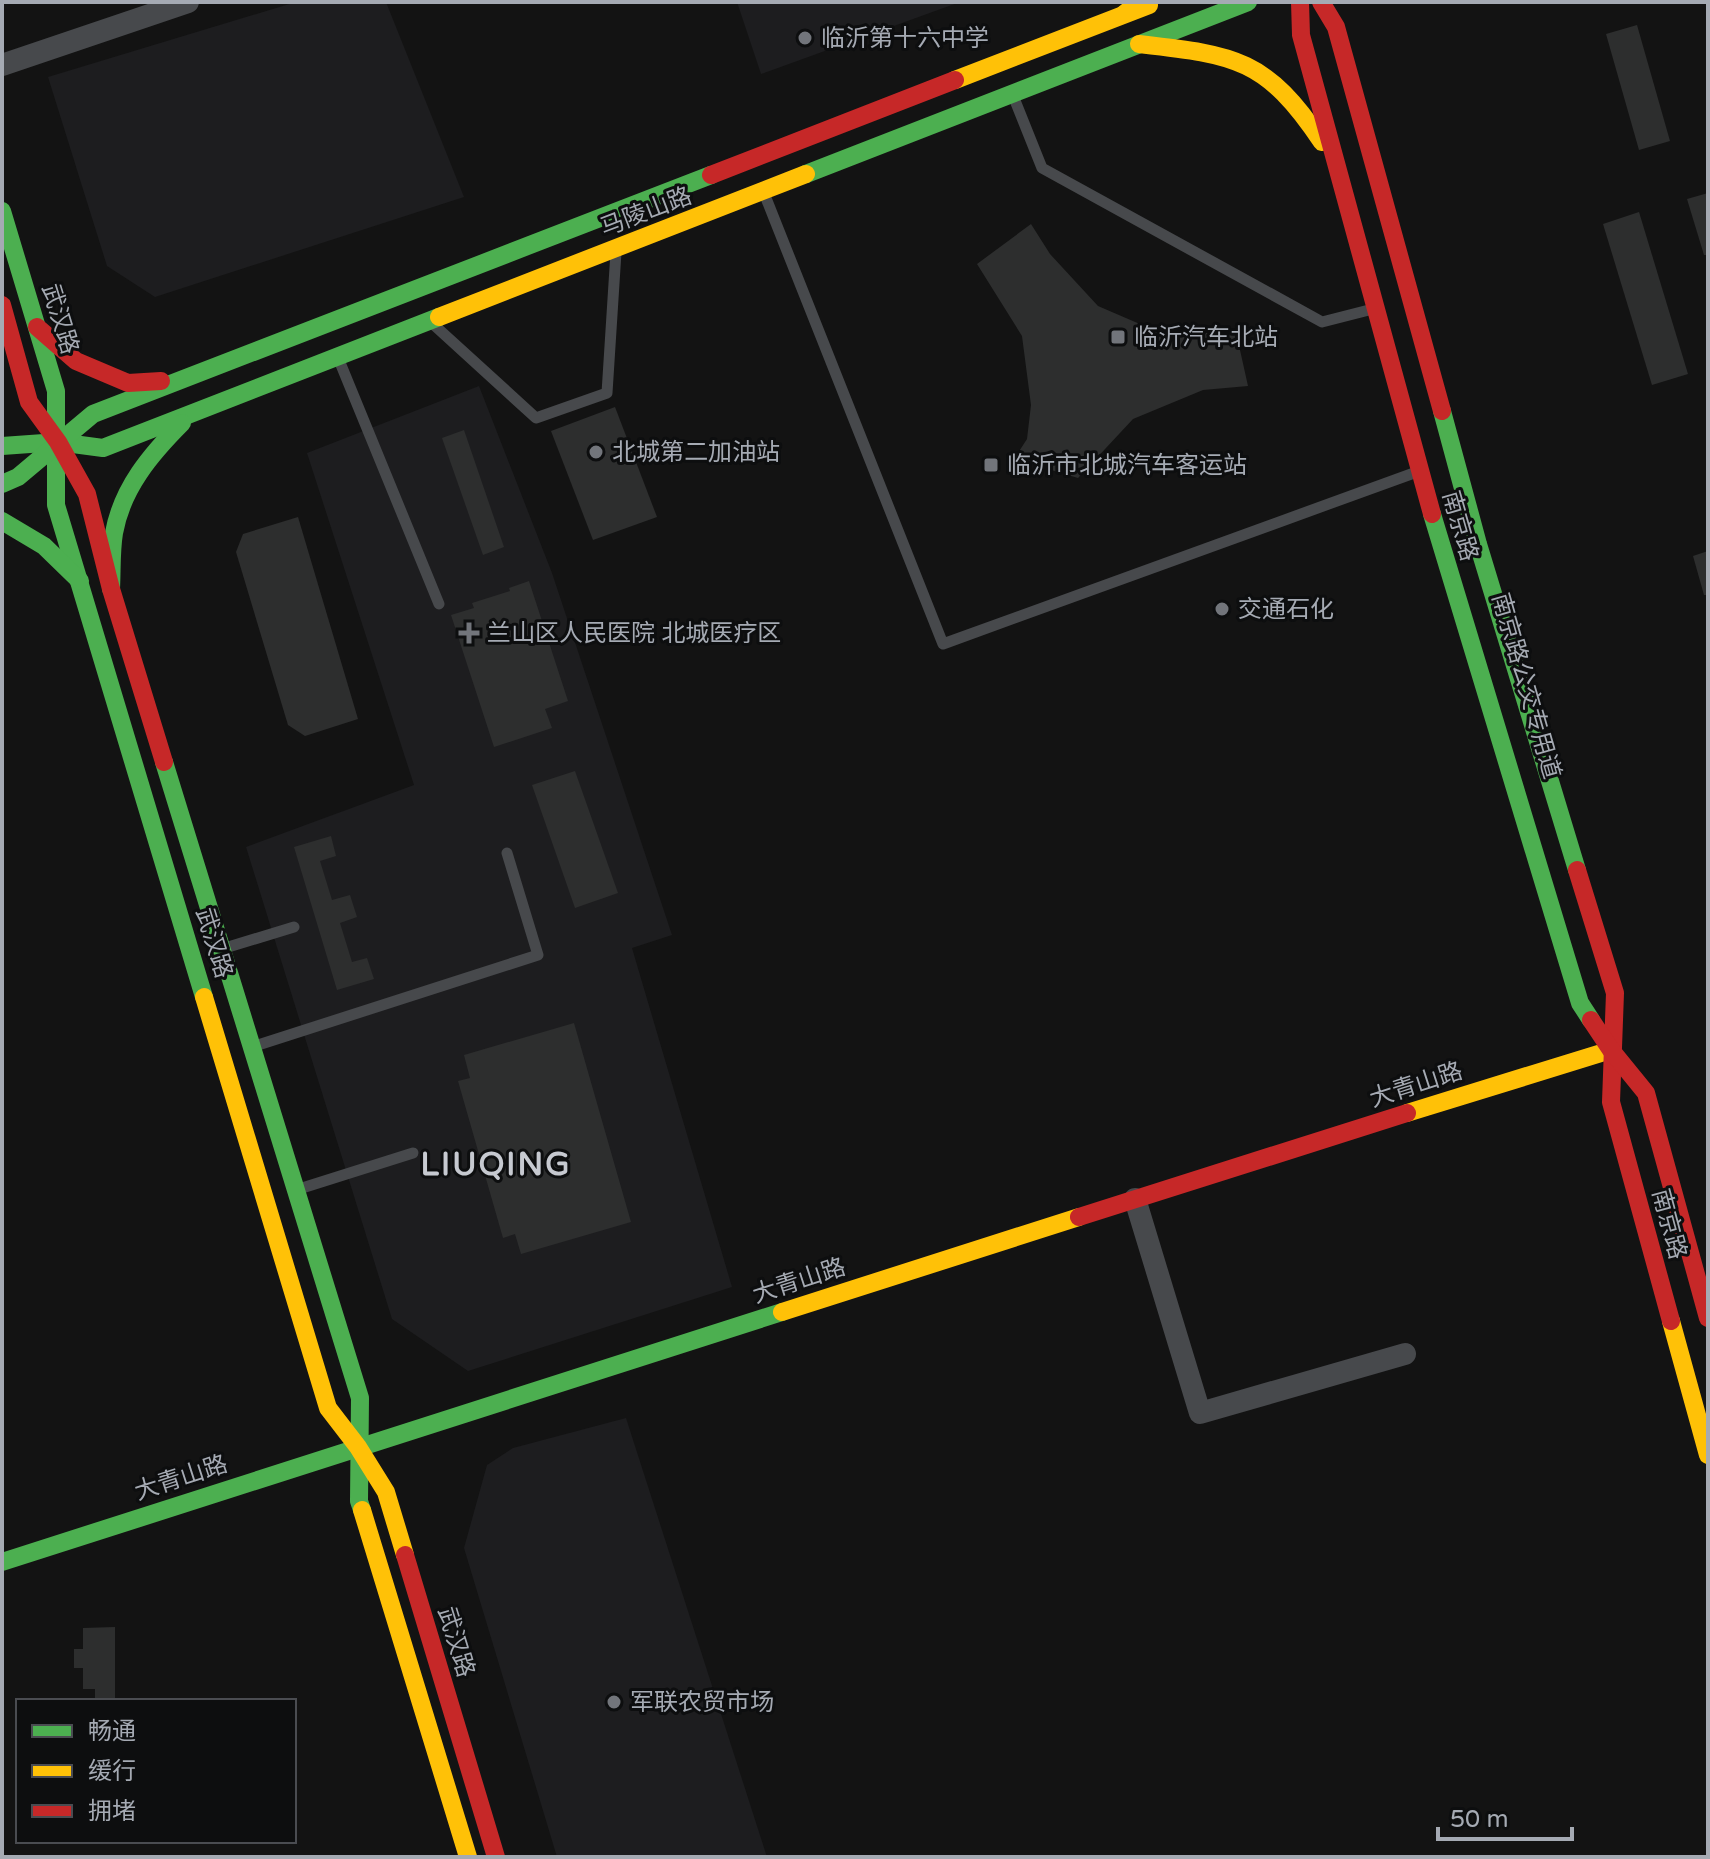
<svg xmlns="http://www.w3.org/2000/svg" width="1710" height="1859" font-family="'Varela Round','Noto Sans SC',sans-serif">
	<rect width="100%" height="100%" fill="#131313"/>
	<g fill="#1d1d1f">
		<path d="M296,2H386L464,197L155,297L107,266L48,77Z"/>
		<path d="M737,2H960L761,74Z"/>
		<path d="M479,386L552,573L672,935L632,948L732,1287L468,1371L392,1319L246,847L414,785L307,453Z"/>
		<path d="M626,1418L767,1857H557L464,1548L487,1465L513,1448Z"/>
	</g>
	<g fill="#2d2e2e">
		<path d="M1637,25L1670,141L1639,150L1606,34Z"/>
		<path d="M1708,193V255H1704L1687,199Z"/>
		<path d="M1639,212L1688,374L1652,385L1603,224Z"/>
		<path d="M1031,224L1050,254L1098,306L1163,334L1236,332L1248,386L1203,390L1133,419L1078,478L1014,459L1027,439L1031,405L1022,336L977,264Z"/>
		<path d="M615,407L657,517L593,540L551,431Z"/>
		<path d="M464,430L504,547L483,555L442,438Z"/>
		<path d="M298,517L358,719L305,736L288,725L236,552L243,534Z"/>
		<path d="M1708,551V595H1704L1693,556Z"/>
		<path d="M529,581L568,701L545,709L552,728L494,747L451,615L474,608L472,603L510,591L509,588Z"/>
		<path d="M575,771L618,893L575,908L532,785Z"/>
		<path d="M331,836L336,856L320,861L332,900L350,895L357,917L340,923L352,962L367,958L374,979L337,990L294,847Z"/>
		<path d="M574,1023L631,1222L521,1254L515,1234L503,1238L458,1081L470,1078L464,1055Z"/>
		<path d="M115,1627V1701H95V1689H83V1668H74V1649H83V1628Z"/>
	</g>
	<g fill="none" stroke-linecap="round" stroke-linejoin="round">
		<g stroke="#47494c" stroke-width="11">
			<path d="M1014,98L1042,168L1322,322L1369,310"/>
			<path d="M764,193L943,644L1414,473"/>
			<path d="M434,325L536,418L607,393L616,252"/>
			<path d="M339,360L439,604"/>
			<path d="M225,948L294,927"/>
			<path d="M255,1046L538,955L507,853"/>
			<path d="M299,1189L413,1153"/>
		</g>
		<g stroke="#47494c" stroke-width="22">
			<path d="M2,65L188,2"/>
			<path d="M1135,1199L1200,1413L1405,1354"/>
		</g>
		<g stroke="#4caf50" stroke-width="18">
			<path d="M806,174L1248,2"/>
			<path d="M2,211L56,391V505L204,997"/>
			<path d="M1442,411L1478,544L1577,870"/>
			<path d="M2,446L58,442L103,448L439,317"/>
			<path d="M2,484L18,477L93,414L711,175"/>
			<path d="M1432,514L1580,1003L1591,1020"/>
			<path d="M2,521L44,546L80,581"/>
			<path d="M111,589C112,570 111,551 114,533C122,488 151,454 182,423"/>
			<path d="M164,762L360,1398L359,1501L362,1510"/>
			<path d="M2,1562L782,1312"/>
		</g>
		<g stroke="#ffc107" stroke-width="18">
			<path d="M1124,14L1139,2"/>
			<path d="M1139,44C1235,55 1266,58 1322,142"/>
			<path d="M955,80L1149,5"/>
			<path d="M439,317L806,174"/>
			<path d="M204,997L328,1408L358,1447L386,1492L405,1555"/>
			<path d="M1407,1113L1611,1050"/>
			<path d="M782,1312L1079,1217"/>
			<path d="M1671,1321L1708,1455"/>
			<path d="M362,1510L468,1857"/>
		</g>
		<g stroke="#c62828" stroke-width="18">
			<path d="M1300,2L1301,35L1432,514"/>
			<path d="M1321,2L1336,27L1442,411"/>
			<path d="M711,175L955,80"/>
			<path d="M2,305L29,402L58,442L87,494L111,589L164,762"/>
			<path d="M37,327L76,361L128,383L161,381"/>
			<path d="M1577,870L1615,993L1611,1102L1671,1321"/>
			<path d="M1591,1020L1611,1050L1646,1093L1708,1318"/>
			<path d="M1079,1217L1407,1113"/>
			<path d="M405,1555L496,1857"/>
		</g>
	</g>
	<g fill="#72757b" stroke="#0d0e0f" stroke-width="3">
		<circle cx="805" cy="38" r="8"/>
		<rect x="1110" y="329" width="16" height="16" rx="4"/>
		<circle cx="596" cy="452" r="8"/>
		<rect x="983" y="457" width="16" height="16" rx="4"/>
		<circle cx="1222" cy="609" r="8"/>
		<path d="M465 621h8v8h8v8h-8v8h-8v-8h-8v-8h8z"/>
		<circle cx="614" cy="1702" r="8"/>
	</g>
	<g text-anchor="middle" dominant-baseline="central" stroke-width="6" stroke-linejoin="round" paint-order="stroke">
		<g font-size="24" fill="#a5aab3" stroke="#0d0e0f" text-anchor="start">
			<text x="821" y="38">临沂第十六中学</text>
			<text x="1134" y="337">临沂汽车北站</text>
			<text x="612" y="452">北城第二加油站</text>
			<text x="1007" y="465">临沂市北城汽车客运站</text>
			<text x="1238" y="609">交通石化</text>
			<text x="487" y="633">兰山区人民医院 北城医疗区</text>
			<text x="630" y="1702">军联农贸市场</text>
		</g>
		<g font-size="24" fill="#a5aab3" stroke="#0d0e0f">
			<text transform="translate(646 212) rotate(-21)">马陵山路</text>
			<text transform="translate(60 319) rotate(73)">武汉路</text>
			<text transform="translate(1460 526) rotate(74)">南京路</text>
			<text transform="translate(1526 686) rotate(74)">南京路公交专用道</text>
			<text transform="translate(214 943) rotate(73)">武汉路</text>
			<text transform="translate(1416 1085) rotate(-18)">大青山路</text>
			<text transform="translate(1669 1224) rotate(75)">南京路</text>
			<text transform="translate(799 1281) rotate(-18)">大青山路</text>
			<text transform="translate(181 1478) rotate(-18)">大青山路</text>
			<text transform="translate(456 1642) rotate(73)">武汉路</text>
		</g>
		<g font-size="32" font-weight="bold" letter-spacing="2" fill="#c6c9d0" stroke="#0d0e0f">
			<text x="496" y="1165">LIUQING</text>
		</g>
	</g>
	<rect width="1710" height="1859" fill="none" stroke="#a5aab3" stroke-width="8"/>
	<rect x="16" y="1699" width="280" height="144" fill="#0d0e0f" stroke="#4a4c51" stroke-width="2"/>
	<rect x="32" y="1725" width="40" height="12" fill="#4caf50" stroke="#4a4c51" stroke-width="2"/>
	<text x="88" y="1739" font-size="24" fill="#a5aab3">畅通</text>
	<rect x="32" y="1765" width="40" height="12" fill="#ffc107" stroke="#4a4c51" stroke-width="2"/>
	<text x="88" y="1779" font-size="24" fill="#a5aab3">缓行</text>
	<rect x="32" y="1805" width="40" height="12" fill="#c62828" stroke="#4a4c51" stroke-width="2"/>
	<text x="88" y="1819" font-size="24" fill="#a5aab3">拥堵</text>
	<path d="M1438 1827v12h134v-12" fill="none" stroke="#a5aab3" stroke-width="4"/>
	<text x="1450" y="1827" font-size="24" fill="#a5aab3" stroke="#0d0e0f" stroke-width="6" paint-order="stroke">50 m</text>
</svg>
